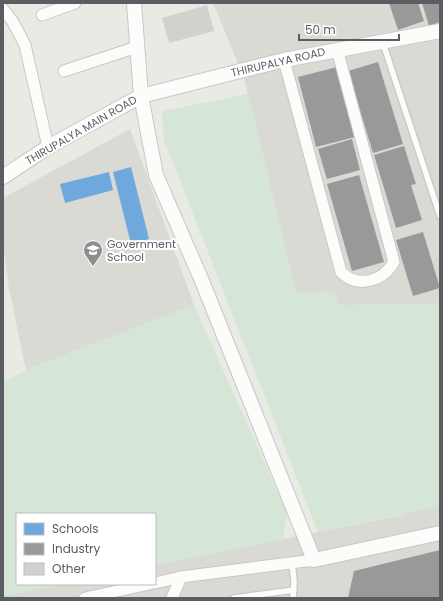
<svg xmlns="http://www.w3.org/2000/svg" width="443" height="601" font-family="Poppins,sans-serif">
	<rect width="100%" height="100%" fill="#eaeae5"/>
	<path fill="#dadad5" d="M213,3H440V598H3V596L62,584H155V565L402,515L296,292L244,78Z"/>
	<path fill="#dadad4" d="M130,129L194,305L26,370L9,289L3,244V198Z"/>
	<g fill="#d5e5d6">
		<path d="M248,94L296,292L334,291L339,305L440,303V506L318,532L164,140L162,111Z"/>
		<path d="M194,305L287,513L283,539L155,565V514H17V584H62L3,596V382L26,370Z"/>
	</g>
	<g fill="#6fa8dc">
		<path d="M131,167L149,239L131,244L113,172Z"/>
		<path d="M109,172L113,190L65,203L60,184Z"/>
	</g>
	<g fill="#999">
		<path d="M389,3H418L424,21L398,30Z"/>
		<path d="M422,3H440V22L429,26Z"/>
		<path d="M378,62L403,144L373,153L348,71Z"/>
		<path d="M337,67L355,137L316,147L298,77Z"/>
		<path d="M352,139L360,170L327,179L318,149Z"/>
		<path d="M404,146L416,184L411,185L422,220L396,228L374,155Z"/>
		<path d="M359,175L384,262L352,271L327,184Z"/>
		<path d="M423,232L440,288L413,296L396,240Z"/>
		<path d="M440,550V598H348L354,571Z"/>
	</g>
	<path fill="#d1d1ce" d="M207,5L214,31L169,43L162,18Z"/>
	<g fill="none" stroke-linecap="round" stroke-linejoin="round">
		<defs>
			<g id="service">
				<path d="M383,43L440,216"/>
				<path d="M292,563L294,581L293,598"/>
				<path d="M234,598L294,590"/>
			</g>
			<g id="minor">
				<path d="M3,9L13,22L25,45L48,147"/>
				<path d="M42,15L75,3"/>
				<path d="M284,60L341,272C358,289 383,281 394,262L337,49"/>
				<path d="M64,71L137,47"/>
				<path d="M155,583L181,577L314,560"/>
				<path d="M85,598L149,584"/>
				<path d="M172,598L181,577"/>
			</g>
			<g id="tertiary">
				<path d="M134,3L141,96L156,175L202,281L314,560L440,533"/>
				<path d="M3,177L48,147L141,96L284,60L440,31"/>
			</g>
		</defs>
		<use href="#service" stroke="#c7c7c7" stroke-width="8"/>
		<use href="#minor" stroke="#c7c7c7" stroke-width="13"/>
		<use href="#tertiary" stroke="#c7c7c7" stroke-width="16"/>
		<use href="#service" stroke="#fcfcfb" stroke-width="5.5"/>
		<use href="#minor" stroke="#fcfcfb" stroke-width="11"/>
		<use href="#tertiary" stroke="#fcfcfb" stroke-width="14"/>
	</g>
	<defs>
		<symbol id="school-pin" viewBox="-11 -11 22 30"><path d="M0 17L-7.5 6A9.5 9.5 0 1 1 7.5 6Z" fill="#8d8e90" stroke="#fff"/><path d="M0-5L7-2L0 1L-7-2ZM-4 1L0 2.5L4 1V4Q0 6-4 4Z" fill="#fff"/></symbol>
	</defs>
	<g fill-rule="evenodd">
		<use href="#school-pin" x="82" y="239" width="22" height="30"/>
	</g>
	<g text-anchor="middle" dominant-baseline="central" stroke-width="4" stroke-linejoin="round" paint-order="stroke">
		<g font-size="11" fill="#5b5d62" stroke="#fff">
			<text transform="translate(278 62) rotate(-13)">THIRUPALYA ROAD</text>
			<text transform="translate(81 130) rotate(-30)">THIRUPALYA MAIN ROAD</text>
		</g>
		<g font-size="11" fill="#5b5d62" stroke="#fff" text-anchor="start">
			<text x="107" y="244">Government<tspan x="107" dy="13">School</tspan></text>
		</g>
	</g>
	<rect width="443" height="601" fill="none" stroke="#5b5d62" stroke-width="8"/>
	<rect x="16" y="513" width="140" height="72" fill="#ffffff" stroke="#bdbec0"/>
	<rect x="24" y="523" width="20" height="12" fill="#6fa8dc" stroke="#bdbec0"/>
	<text x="52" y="533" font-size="12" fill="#5b5d62">Schools</text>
	<rect x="24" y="543" width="20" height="12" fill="#999999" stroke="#bdbec0"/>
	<text x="52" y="553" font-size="12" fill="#5b5d62">Industry</text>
	<rect x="24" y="563" width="20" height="12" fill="#d1d1ce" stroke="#bdbec0"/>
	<text x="52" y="573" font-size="12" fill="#5b5d62">Other</text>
	<path d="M299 34v6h100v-6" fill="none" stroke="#5b5d62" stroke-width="2"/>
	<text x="305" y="34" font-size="12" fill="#5b5d62" stroke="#ffffff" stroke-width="3" paint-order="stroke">50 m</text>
</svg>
